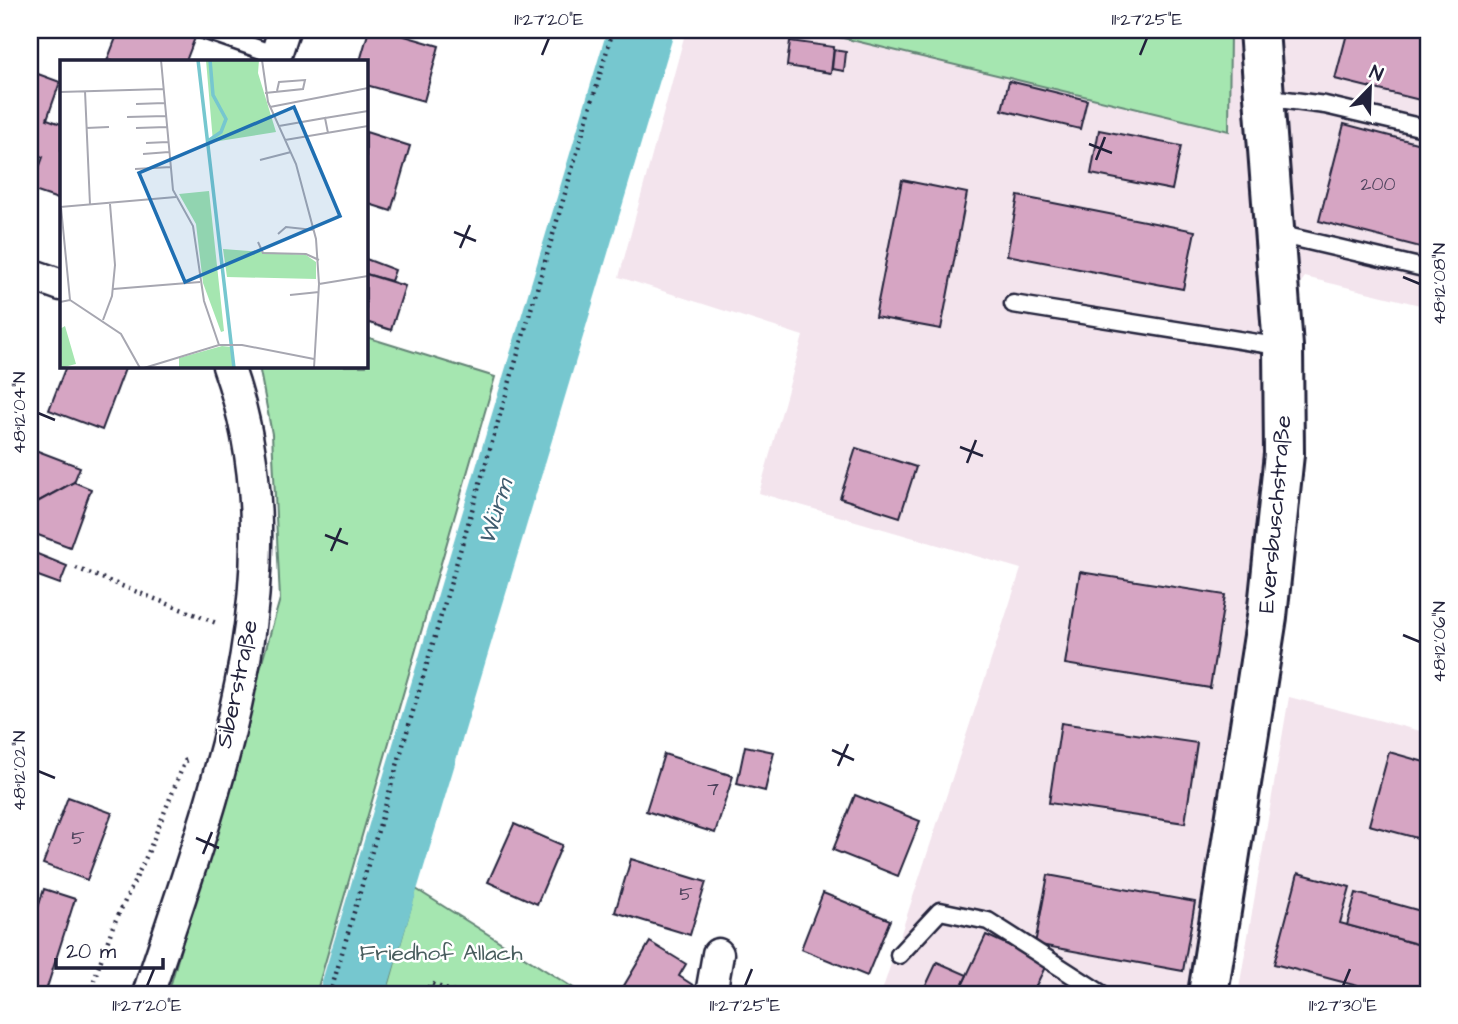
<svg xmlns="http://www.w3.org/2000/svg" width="1458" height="1024" font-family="'Architects Daughter',sans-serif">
	<rect width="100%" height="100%" fill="#fff"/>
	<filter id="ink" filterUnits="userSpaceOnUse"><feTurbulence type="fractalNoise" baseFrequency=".0143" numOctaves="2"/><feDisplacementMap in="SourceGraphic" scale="14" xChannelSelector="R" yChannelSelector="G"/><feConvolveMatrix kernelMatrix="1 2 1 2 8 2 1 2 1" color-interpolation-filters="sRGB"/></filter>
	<g filter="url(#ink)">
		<g fill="#f3e4ed">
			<path d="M686,30H809L1229,131L1230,30H1428V307L1305,277L1279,310L1284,388L1197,994H881L1021,569L759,493L803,336L619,277Z"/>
			<path d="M1289,697L1428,733V994H1238Z"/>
		</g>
		<g fill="#a5e6b0" stroke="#648476" stroke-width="2">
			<path d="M809,30H1230L1229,131L843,38Z"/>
			<path d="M366,337L495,377L316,994H168L280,599L272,434L259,366H366Z"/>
			<path d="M416,889L583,994H386Z"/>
		</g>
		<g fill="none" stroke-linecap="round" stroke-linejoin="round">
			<path stroke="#76c7cf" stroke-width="65" d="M352,994L641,30"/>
		</g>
		<g fill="#d6a5c3" stroke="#22223b" stroke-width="2">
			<path d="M119,30H183L196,35L186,61H107Z"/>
			<path d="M369,30H384L439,46L424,101L366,85V61H360Z"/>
			<path d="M1348,30H1428V102L1335,79Z"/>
			<path d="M790,41L834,47L831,73L787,66Z"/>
			<path d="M834,50L846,52L844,71L832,69Z"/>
			<path d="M38,74L60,82L47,119L61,124V200L31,190L43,157L30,152V98Z"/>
			<path d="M1009,81L1087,100L1080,129L1002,110Z"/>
			<path d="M1344,124L1428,146V249L1319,221Z"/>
			<path d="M1099,130L1181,146L1172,190L1091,174Z"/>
			<path d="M366,132L410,146L391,211L366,203Z"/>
			<path d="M902,180L967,193L941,329L875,317Z"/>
			<path d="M1018,196L1195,231L1183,289L1007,255Z"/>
			<path d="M366,259L395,270L391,281L366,274Z"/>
			<path d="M366,274L405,286L391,330L366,322Z"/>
			<path d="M66,366H126L102,430L49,410Z"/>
			<path d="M30,448L80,467L74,482L30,506Z"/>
			<path d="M856,448L916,467L900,517L840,498Z"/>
			<path d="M74,482L91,489L70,547L30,532V506Z"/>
			<path d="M30,551L67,566L60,584L30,573Z"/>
			<path d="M1080,572L1225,595L1210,688L1065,664Z"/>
			<path d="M30,577L36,579L30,616Z"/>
			<path d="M1061,723L1197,743L1185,823L1049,803Z"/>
			<path d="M745,746L774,752L765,791L737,784Z"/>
			<path d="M1389,752L1428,763V841L1369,825Z"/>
			<path d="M664,754L733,776L715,833L646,811Z"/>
			<path d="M855,795L920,821L898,876L833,850Z"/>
			<path d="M68,797L112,813L87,880L43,864Z"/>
			<path d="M514,824L562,845L537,904L488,882Z"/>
			<path d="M631,859L706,882L690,935L615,912Z"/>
			<path d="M1298,873L1350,887L1340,923L1428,947V994H1388L1274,964Z"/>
			<path d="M1048,875L1195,902L1183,971L1035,944Z"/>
			<path d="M44,889L75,899L45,994H30V918L34,920Z"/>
			<path d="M823,893L890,920L867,976L801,949Z"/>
			<path d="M1356,893L1428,913V947L1347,925Z"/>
			<path d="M986,935L1047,963L1032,994H958Z"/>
			<path d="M650,942L686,964L679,976L699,989L696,994H619Z"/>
			<path d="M937,962L967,975L958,994H922Z"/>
		</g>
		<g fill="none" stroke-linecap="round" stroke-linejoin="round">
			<defs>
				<g id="lane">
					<path d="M204,30L276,55"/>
					<path d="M1263,97L1325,105L1428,129"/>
					<path d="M1274,233L1428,269"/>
					<path d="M1013,304L1283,347"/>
					<path d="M899,955L940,911L988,921L1102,994"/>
				</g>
				<g id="street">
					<path d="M274,61L284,30"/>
					<path d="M30,274L61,285"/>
					<path d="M148,994C214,795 302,575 228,366"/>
					<path d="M711,994L718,954"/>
				</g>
				<path id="secondary" d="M1208,994L1267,617L1284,454L1283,347L1259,30"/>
			</defs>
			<use href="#lane" stroke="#22223b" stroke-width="21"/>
			<use href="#street" stroke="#22223b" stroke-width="35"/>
			<use href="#secondary" stroke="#22223b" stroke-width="44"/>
			<g stroke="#22223b" stroke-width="4.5" stroke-dasharray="2 5" stroke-linecap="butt">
				<path d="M76,568L219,624"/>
				<path d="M182,989L198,994"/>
				<path d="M89,994L113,926L148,853L185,761L188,760"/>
				<path d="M330,994L613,30"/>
				<path d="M427,994L430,983L458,994"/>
			</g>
			<use href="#lane" stroke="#fff" stroke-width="16"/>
			<use href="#street" stroke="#fff" stroke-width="30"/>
			<use href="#secondary" stroke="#fff" stroke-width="38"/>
		</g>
	</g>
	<path fill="none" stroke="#22223b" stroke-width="2.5" d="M542,55L549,38M1140,55L1147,38M1089,144L1112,153M1096,160L1105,137M454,232L476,241M460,248L470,225M1403,277L1420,284M38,413L55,420M960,447L983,456M967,463L976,440M325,535L348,544M331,551L341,528M1403,635L1420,642M832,750L854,760M838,766L848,744M38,771L55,778M196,838L219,848M203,854L212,832M147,986L154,969M745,986L752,969M1343,986L1350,969"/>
	<g text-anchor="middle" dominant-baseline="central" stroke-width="5" stroke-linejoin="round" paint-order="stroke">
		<g font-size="19" fill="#4f435d">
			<text x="1378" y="184">200</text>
			<text x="713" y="789">7</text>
			<text x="78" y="838">5</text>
			<text x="686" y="894">5</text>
		</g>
		<g font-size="23" fill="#22223b" stroke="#fff">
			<text transform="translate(1275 514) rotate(-85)">Eversbuschstraße</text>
			<text transform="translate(237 684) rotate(-78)">Siberstraße</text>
		</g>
		<g font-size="23" fill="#495d5e" stroke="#fff">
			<text x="441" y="953">Friedhof Allach</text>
		</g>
		<g font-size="24" font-style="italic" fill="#3f5c6f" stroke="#fff">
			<text transform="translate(496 512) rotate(-73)">Würm</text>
		</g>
	</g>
	<g transform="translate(60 60)">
		<rect width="308" height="308" fill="#fff"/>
		<path d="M146,0H199L198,13L216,72L153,82ZM149,131L164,271L161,272L143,223L136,164L119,134ZM163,189L246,195L256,202V219L167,217ZM5,266L16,304L0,308V269ZM162,286L171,287L173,308H119V298Z" fill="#a5e6b0"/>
		<path fill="none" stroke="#76c7cf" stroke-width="3.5" d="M138,0L174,308M148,81L161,72L166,59L153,35L150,0"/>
		<path fill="none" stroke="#a7a7b1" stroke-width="2" d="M101,0L113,130L133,166L144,241L159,285M202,0L208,42L236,104L256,179L259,224L254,308M25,31L30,145M0,32L104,29M205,33L243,29L245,20L219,22L217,31M76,44L105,43M210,47L308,28M67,57L106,56M265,58L308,51M219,66L265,58L268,73M26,68L49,67M76,68L107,67M225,80L308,66M86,83L108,82M83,94L109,92M200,100L231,92M75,109L111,107M0,147L116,137M1,147L10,240M218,174L226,167L254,170M198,182L203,193L246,194L259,200M259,224L308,216M53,229L140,222M230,235L259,232M0,242L10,240L61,274L80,308M43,260L52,236L55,205L50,144M84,308L159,285H182L254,299"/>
		<path fill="#1f6fb2" fill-opacity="0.15" stroke="#1f6fb2" stroke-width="3.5" d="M234,47L280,156L125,222L79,113Z"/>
		<rect width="308" height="308" fill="none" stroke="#22223b" stroke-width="3.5"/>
	</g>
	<rect width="1458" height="1024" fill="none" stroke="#fff" stroke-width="77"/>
	<g transform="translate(1370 88) rotate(23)" stroke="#ffffff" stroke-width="5" paint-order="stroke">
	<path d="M0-5L12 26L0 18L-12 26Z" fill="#22223b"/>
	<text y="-10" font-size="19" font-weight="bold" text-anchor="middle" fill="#22223b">N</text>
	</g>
	<path d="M56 958v10h107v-10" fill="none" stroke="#22223b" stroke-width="3.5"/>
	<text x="66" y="958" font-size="21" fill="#22223b" stroke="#ffffff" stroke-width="5" paint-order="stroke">20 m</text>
	<rect x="38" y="38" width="1382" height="948" fill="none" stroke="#22223b" stroke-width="2.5"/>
	<g font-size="18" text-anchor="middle" fill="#22223b">
		<text x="549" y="25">11°27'20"E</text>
		<text x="1147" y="25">11°27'25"E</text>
		<text transform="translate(1439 284) rotate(-90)" y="6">48°12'08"N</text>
		<text transform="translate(19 413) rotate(-90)" y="6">48°12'04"N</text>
		<text transform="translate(1439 642) rotate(-90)" y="6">48°12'06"N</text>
		<text transform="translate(19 771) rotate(-90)" y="6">48°12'02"N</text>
		<text x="147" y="1011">11°27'20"E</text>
		<text x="745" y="1011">11°27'25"E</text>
		<text x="1343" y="1011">11°27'30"E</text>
	</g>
</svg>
